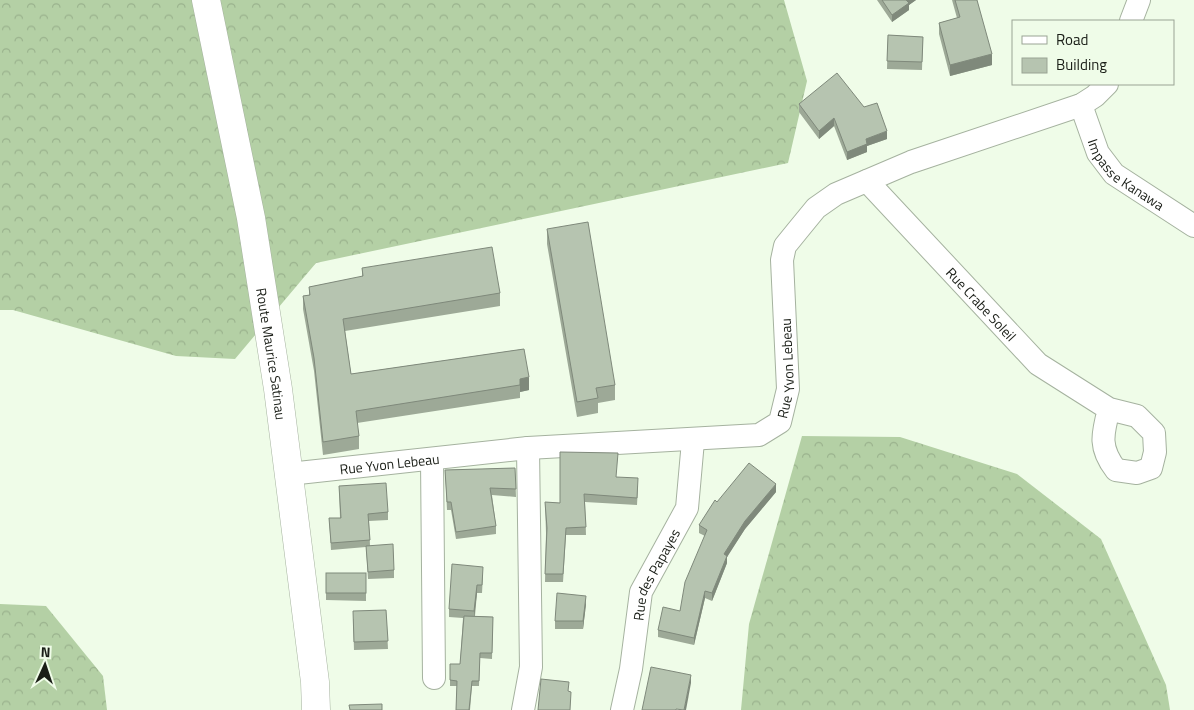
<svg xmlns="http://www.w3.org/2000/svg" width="1194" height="710" font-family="'Titillium Web',sans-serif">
	<defs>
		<pattern id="forest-crowns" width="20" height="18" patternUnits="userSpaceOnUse" patternTransform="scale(1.25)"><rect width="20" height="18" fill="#b4d0a5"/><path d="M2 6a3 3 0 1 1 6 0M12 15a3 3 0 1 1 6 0" fill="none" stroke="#9ab28d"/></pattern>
	</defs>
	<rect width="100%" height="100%" fill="#effce8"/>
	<g fill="url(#forest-crowns)">
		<path d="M0,0H784L807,81L788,163L316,263L235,359L176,356L13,310H0Z"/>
		<path d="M802,436L900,437L1017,474L1101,539L1166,685L1170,710H741L749,624Z"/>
		<path d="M0,604L46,606L103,676L107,710H0Z"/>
	</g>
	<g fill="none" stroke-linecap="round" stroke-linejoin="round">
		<defs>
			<g id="minor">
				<path d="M1131,21L1139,0"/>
				<path id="s1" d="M1081,105L1098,153L1114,174L1194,226"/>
				<path id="s2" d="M867,181L1038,364L1109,409L1137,416L1154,433L1155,452L1151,468L1137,473L1116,470C1099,448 1102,435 1109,409"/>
				<path d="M432,459L434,678"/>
				<path id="s3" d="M289,474L528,448L759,435L780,422L788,389L782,260L785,246L798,230L816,208L836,194L911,162L1081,105L1095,96L1107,84"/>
				<path d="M523,710L531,667L528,448"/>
				<path id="s4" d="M622,710L631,669L641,592L687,508L693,441"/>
			</g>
			<g id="major">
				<path id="s5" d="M206,0L251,218L278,389L315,682L316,710"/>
			</g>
		</defs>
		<use href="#minor" stroke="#a5b29f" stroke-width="24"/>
		<use href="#major" stroke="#a5b29f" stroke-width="29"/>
		<use href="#minor" stroke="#fff" stroke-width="22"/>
		<use href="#major" stroke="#fff" stroke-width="28"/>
	</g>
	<g fill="#9da997">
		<path d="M877,0H916L909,5V10L892,22Z"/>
		<path d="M952,0H977L992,65L950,76L939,34V23L957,18Z"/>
		<path d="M888,35L923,37L922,70L887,69Z"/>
		<path d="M799,104L887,139L867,146V152L847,160L834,126L819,139L799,112Z"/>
		<path d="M547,229L615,385V400L598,403V413L577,417L547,244Z"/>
		<path d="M362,268L500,293V306L345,331L351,374L524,349L529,390L520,392V398L357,423L359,436V449L323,455L314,371L303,309V296L309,295V287L362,277Z"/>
		<path d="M515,468L516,497L492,495L496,526V534L456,539L451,510H447L445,470Z"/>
		<path d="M617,477L638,486L637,505L585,502L586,535H566L563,582H545L546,533L545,502L560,503Z"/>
		<path d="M339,486L388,512V520L369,521L370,546L394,570V578L368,579L366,547L331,550L329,518H340Z"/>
		<path d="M776,492L745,529L727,556V563L712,601L705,598L694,645L658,637V630L680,611L705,536L699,533V525L717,502Z"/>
		<path d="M326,573H366V601L326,600Z"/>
		<path d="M483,575L482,593H477L475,616L493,617L492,659L480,658L479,686H472L470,710H456L457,686H450V664H460L463,618L449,617V609Z"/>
		<path d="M586,604L583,629H555V621Z"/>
		<path d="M386,610L388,649L354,650L353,619Z"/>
	</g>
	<g fill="#7f897b">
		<path d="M906,0H916L909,5V10L892,22V15Z"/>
		<path d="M992,54V65L950,76V65Z"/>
		<path d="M834,118V126L819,139V131Z"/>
		<path d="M887,131V139L867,146V152L847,160V152L866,139Z"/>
		<path d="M529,377V390L520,392V379Z"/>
		<path d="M776,484V492L745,529L724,562V554L745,521Z"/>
		<path d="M727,556V563L712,601V593Z"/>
		<path d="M477,585V593L474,619V611Z"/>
		<path d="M705,591V598L694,645V638Z"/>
		<path d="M586,596V604L583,629V621Z"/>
		<path d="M691,675V683L686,710H684Z"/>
	</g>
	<g fill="#b6c4b0" stroke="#7f897b">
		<path d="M882,0H906L909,3L892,15Z"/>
		<path d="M955,0H977L992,54L950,65L939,23L960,17Z"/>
		<path d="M888,35L923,37L922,62L887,61Z"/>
		<path d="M837,73L864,107L877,103L887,131L866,139L867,144L847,152L834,118L819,131L799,104Z"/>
		<path d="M588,222L615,385L596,388L598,398L577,402L547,229Z"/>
		<path d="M492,247L500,293L343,319L351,374L524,349L529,377L520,379V385L356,411L359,436L323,442L314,358L303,296L310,295L309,287L363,276L362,268Z"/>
		<path d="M560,452L618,453L616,477L638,478L637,498L584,494L586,527L566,528L563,574H545L547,528L545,502L560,503Z"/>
		<path d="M749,463L776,484L745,521L724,554L727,556L712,593L705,591L694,638L658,630L663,607L680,611L685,582L707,530L699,525L715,500L717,502Z"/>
		<path d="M515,468L516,489L490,488L496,526L456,532L451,502H447L445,470Z"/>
		<path d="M386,483L388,512L368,514L370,540L331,543L329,518H341L339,486Z"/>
		<path d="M393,544L394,570L368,572L366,546Z"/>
		<path d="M452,564L483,567L482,585H477L474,611L449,609Z"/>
		<rect x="326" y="573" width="40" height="20"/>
		<path d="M557,593L586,596L583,621H555Z"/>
		<path d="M386,610L388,641L354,642L353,611Z"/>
		<path d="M464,616L493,617L492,653H480L479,681H472L469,710H456L457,681L450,680V664H460Z"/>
		<path d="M651,667L691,675L684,710L676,709V710H642Z"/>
		<path d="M541,679L569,682L568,691L571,692L570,710H538Z"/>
		<path d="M382,704V710H350L349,705Z"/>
	</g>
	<g text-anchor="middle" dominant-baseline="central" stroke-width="5" stroke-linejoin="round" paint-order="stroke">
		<g font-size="14" fill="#1a1e17" stroke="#effce8">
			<text stroke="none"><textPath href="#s1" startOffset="86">Impasse Kanawa</textPath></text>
			<text stroke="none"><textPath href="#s2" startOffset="168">Rue Crabe Soleil</textPath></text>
			<text stroke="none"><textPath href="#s5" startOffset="360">Route Maurice Satinau</textPath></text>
			<text stroke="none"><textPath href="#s3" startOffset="551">Rue Yvon Lebeau</textPath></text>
			<text stroke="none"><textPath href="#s3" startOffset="101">Rue Yvon Lebeau</textPath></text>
			<text stroke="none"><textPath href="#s4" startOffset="141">Rue des Papayes</textPath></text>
		</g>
	</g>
	<rect x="1012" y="20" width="162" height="65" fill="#effce8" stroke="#9aa394"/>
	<rect x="1022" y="36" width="25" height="8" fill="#ffffff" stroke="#9aa394"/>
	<text x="1056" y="45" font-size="15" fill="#1a1e17">Road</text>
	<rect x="1022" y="58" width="25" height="15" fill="#b6c4b0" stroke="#9aa394"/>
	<text x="1056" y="70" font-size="15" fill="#1a1e17">Building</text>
	<g transform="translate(45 665) rotate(3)" stroke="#effce8" stroke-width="4" paint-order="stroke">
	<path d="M0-4L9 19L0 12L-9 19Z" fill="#1a1e17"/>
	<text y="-8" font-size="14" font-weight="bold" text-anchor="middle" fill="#1a1e17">N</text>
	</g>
</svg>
